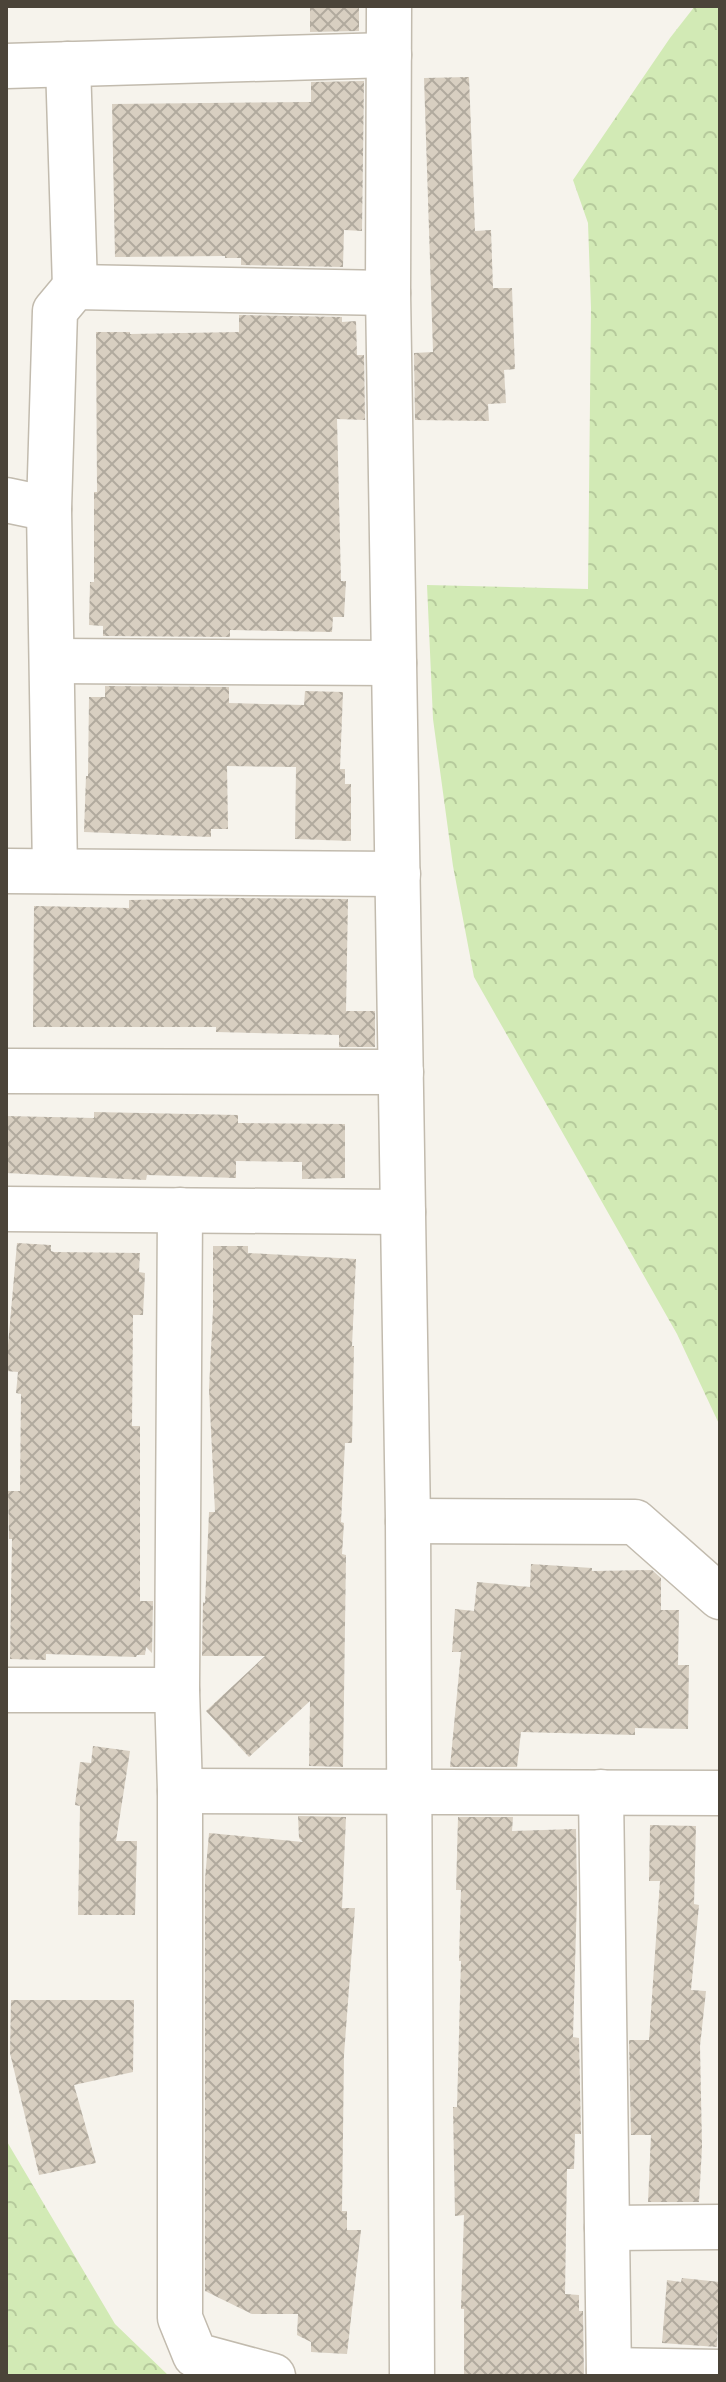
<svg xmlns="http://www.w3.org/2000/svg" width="726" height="2382" font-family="Raleway,sans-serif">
	<defs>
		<pattern id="forest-crowns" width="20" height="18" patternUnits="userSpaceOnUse" patternTransform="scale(2)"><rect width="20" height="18" fill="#d2eab5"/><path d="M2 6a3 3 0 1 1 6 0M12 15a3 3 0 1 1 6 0" fill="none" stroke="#b6ca9c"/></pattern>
		<pattern id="building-cross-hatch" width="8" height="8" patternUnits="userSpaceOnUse" patternTransform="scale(2)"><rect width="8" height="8" fill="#d8cfc1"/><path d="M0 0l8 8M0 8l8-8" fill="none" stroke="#b1aa9e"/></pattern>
	</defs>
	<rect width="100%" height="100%" fill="#f6f3ec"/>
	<g fill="url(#forest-crowns)">
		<path d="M695,6H720V1426L677,1334L474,977L453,866L433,719L427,585L588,589L591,308L588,223L573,180L670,38Z"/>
		<path d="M6,2140L115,2324L169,2376H6Z"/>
	</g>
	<g fill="url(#building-cross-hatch)">
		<path d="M310,6H359V31L310,32Z"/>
		<path d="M469,77L475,231L491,230L493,288H512L515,369L504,370L506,403L488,404L489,421L415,420L414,353L433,352L424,78Z"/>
		<path d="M364,81L362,231L344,230L343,267L241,265V258H225V256L115,257L112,104L311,102V82Z"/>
		<path d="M239,315L342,317V322L356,321L357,355H364L365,420L337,419L341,581H346L344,617H333L332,632L230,630V637L103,636V626L89,625L90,582H94V492H97L96,332H130V334L239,332Z"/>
		<path d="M105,686L229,687V703L304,705L305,691L343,692L340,769H345V784H351V841L295,839L296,767L227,766L228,829H211V837L84,832L86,776H88L89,697H105Z"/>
		<path d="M237,898L348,899L346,1011H375V1047H339V1035L216,1032V1027H33L34,906L129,908V900Z"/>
		<path d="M94,1112L238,1115V1123L345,1124V1178L302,1179V1162L236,1161V1178L147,1175L146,1180L6,1173V1116L94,1118Z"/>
		<path d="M17,1243L51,1245V1251L54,1252L140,1253L139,1272L145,1273L143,1315H133L132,1426H140V1601H153L152,1653L146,1647L145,1655H137L136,1657L46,1654V1660L10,1659L12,1539H9L8,1491H20L21,1394L16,1393L18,1372L6,1371V1368Z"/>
		<path d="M213,1246H248V1253L356,1259L352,1346H354L352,1443H345L341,1522L344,1523L342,1554L346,1555L343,1767L309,1766L310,1701L249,1757L206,1711L265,1656H202L203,1602L205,1603L209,1512H215L209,1389L213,1310Z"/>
		<path d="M531,1564L592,1568V1571L652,1570L661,1578V1610H679L678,1665H689L688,1729L635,1728V1735L521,1732L517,1767H450L461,1652H452L455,1609L474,1611L477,1582L530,1587Z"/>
		<path d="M93,1746L130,1751L116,1841H137L135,1915H78L80,1806L75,1805L80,1762L91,1763Z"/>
		<path d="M298,1816L346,1817L342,1908H355L344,2055L342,2211H347V2230H361L347,2354L311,2352V2342L297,2335L298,2314H252L205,2291V1879L209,1833L303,1842L299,1838Z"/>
		<path d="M458,1817H513L512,1831L576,1829L577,1895L573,2037L579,2038L581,2134H575L574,2169H567L565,2294L579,2295V2311H583L584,2376H464V2309H461L464,2215L455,2216L453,2107H457L461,1961H459L461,1890H456Z"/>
		<path d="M650,1825L696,1826L694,1904L699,1905L691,1990L706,1991L700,2046L702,2147L699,2202H648L651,2135H631L629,2040H649L660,1881H649Z"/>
		<path d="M11,2000H134L133,2072L74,2085L96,2163L39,2175L10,2053Z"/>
		<path d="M682,2278L720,2282L717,2347L662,2343L667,2280L681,2282Z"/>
	</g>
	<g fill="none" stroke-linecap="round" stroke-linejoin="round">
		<defs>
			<g id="minor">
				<path d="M389,6L388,293L408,1521L412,2376"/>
				<path d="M68,64L75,287"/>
				<path d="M6,66L389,55"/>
				<path d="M6,500L49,509L55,871"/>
				<path d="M49,509L55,311L75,287L388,293"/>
				<path d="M53,661L394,663"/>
				<path d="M6,871L398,874"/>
				<path d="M6,1071L401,1072"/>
				<path d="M6,1209L403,1212"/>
				<path d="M180,1210L177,1690L180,1791V2318L195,2355L273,2376"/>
				<path d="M408,1521L635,1522L720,1597"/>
				<path d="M6,1690H177"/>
				<path d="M180,1791L720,1793"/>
				<path d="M601,1792L609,2376"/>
				<path d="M607,2228L720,2227"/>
				<path d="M609,2370L720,2372"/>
			</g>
		</defs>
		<use href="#minor" stroke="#c2bbae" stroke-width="47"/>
		<use href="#minor" stroke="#fff" stroke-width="44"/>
	</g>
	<rect width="726" height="2382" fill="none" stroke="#4b4439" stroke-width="16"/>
</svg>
